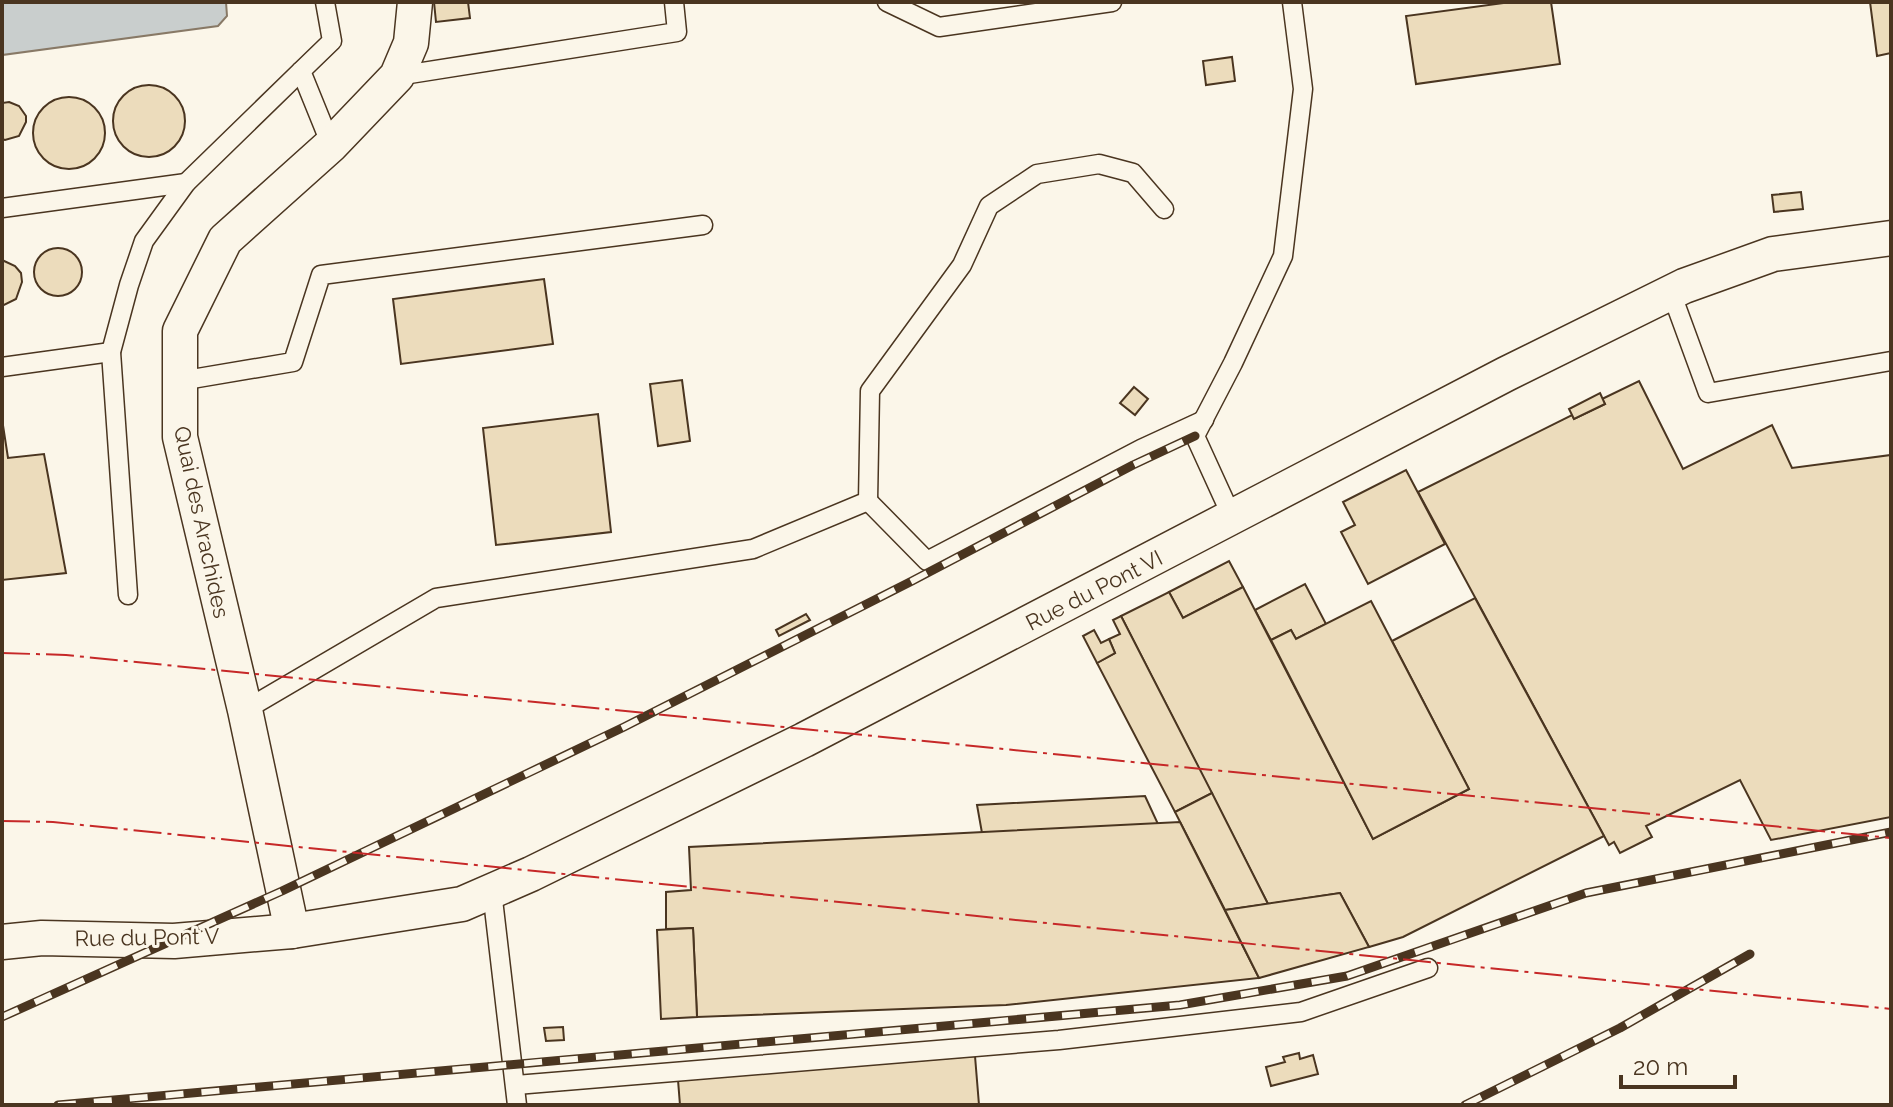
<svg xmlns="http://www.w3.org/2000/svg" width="1893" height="1107" font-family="Raleway,sans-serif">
	<rect width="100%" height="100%" fill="#fbf6e9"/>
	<path fill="#c9cecd" stroke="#887966" stroke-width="2" d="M2,2H226L227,16L218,26L2,55Z"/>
	<g fill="#ecdcbc" stroke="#4a3520" stroke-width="2">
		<path d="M434,2H468L470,18L436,22Z"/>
		<path d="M1511,2H1551L1560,64L1416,84L1406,16Z"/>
		<path d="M1870,2H1891V53L1877,56Z"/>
		<path d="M1232,57L1235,81L1206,85L1203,61Z"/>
		<circle cx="149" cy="121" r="36"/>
		<circle cx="69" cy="133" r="36"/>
		<path d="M9,102L19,106L26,116V122L19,136L5,140L2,139V103Z"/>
		<path d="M1801,192L1803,209L1774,212L1772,195Z"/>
		<circle cx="58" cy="272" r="24"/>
		<path d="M2,260L15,266L21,273L22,282L16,299L2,306Z"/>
		<path d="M544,279L553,344L401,364L393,299Z"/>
		<path d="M682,380L690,441L658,446L650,384Z"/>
		<path d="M1639,381L1683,469L1772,425L1792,468L1891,455V817L1771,840L1740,780L1646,826L1652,837L1620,853L1614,842L1609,845L1418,492L1572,415L1574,419L1605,404L1602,399Z"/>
		<path d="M1134,387L1148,399L1135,415L1120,403Z"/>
		<path d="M1600,393L1605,404L1574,419L1569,409Z"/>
		<path d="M598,414L611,532L496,545L483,428Z"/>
		<path d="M2,419L8,458L44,454L66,573L2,580Z"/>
		<path d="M1406,470L1445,544L1368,584L1341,532L1355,525L1343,502Z"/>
		<path d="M1229,561L1243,587L1183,618L1169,592Z"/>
		<path d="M1305,584L1326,624L1296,639L1291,630L1271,640L1255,610Z"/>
		<path d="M1243,587L1373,839L1469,789L1392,641L1475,598L1604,836L1403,937L1369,947L1340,893L1268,904L1121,616L1169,592L1183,618Z"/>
		<path d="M1371,601L1469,789L1373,839L1271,640L1291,630L1296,639Z"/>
		<path d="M806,614L810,620L779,636L776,630Z"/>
		<path d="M1121,616L1212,793L1175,812L1097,663L1115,653L1109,639L1120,634L1113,620Z"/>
		<path d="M1094,630L1101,643L1109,639L1115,653L1097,663L1083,636Z"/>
		<path d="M1212,793L1268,904L1225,910L1175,812Z"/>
		<path d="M1145,796L1158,824L982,833L977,805Z"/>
		<path d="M1180,822L1259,978L1006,1005L697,1017L693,928L666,929V892L691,890L689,847Z"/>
		<path d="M1340,893L1369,947L1259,978L1225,910Z"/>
		<path d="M693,928L697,1017L661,1019L657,930Z"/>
		<path d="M563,1027L564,1040L546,1041L544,1028Z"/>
		<path d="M1299,1053L1300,1059L1313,1055L1318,1074L1271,1086L1266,1067L1285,1062L1283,1057Z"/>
		<path d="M975,1056L979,1105H680L678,1080Z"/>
	</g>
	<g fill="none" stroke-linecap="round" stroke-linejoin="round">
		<defs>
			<g id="service">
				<path d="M325,2L332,41L301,71L331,145"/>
				<path d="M887,2L939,27L1112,2"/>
				<path d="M397,76L677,32L674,2"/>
				<path d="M2,208L186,183"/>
				<path d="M1671,292L1708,393L1891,361"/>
				<path d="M2,367L111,352"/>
				<path d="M180,381L293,362L321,275L703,225"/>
				<path d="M868,501L927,561L1141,449L1204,420"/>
				<path d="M1232,517L1195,436L1233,363L1283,256L1303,89L1292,2"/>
				<path d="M128,595L111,352L129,285L144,241L186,183L301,71"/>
				<path d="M245,710L436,598L753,549L868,501L870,391L962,265L989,206L1037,174L1099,164L1133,173L1164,209"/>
				<path d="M492,891L517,1105"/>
				<path d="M516,1085L1059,1040L1301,1012L1428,968"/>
			</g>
			<g id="minor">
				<path d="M292,931L245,710L180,437V331L225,240L331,145L397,76L411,43L415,2"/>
				<path d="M2,942L42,938L174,941L292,931L462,904L531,874L804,740L1506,374L1684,286L1773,254L1891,238"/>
			</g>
		</defs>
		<use href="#service" stroke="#4a3520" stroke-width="21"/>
		<use href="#minor" stroke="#4a3520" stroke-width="37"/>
		<use href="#service" stroke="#fbf6e9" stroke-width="18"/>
		<use href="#minor" stroke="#fbf6e9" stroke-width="34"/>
		<defs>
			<g id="rail">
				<path d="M2,1017L282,891L624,727L912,581L1133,465L1195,436"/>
				<path d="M58,1105L1180,1005L1347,976L1586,893L1891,832"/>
				<path d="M1465,1105L1620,1028L1750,954"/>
			</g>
		</defs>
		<use href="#rail" stroke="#4a3520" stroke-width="9"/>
		<use href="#rail" stroke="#fbf6e9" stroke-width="6" stroke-dasharray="18" stroke-linecap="butt"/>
		<g stroke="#c62828" stroke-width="2" stroke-dasharray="28 6 4 6" stroke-linecap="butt">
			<path d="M2,653L66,655L1891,838"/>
			<path d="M2,821L53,822L1891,1009"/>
		</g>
	</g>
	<g text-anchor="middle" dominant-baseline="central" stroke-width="6" stroke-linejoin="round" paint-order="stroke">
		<g font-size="22" fill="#4a3520" stroke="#fbf6e9">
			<text transform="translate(202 522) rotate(78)">Quai des Arachides</text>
			<text transform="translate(1094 590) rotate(-27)">Rue du Pont VI</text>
			<text transform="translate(147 937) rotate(-1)">Rue du Pont V</text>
		</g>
	</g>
	<rect width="1893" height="1107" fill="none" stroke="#4a3520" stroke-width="8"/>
	<path d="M1621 1075v12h114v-12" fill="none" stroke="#4a3520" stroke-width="4"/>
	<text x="1633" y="1075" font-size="24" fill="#4a3520" stroke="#fbf6e9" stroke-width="6" paint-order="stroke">20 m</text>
</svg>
